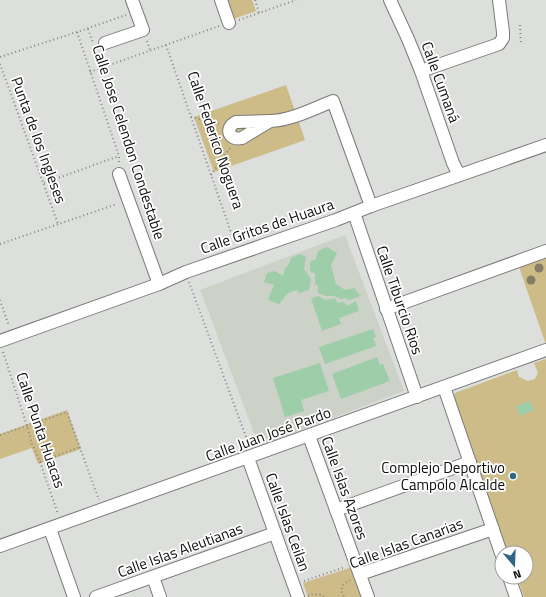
<svg xmlns="http://www.w3.org/2000/svg" width="546" height="597" font-family="'Titillium Web',sans-serif">
	<rect width="100%" height="100%" fill="#dddfdc"/>
	<path fill="#cdd2c9" d="M345,235L404,391L259,446L200,290Z"/>
	<g fill="#cdbb88">
		<path d="M224,0H252L256,11L231,20Z"/>
		<path d="M286,85L305,140L214,172L194,117Z"/>
		<path d="M546,257V345L519,267Z"/>
		<path d="M546,359V597H524L517,577H526V553H508L453,398L455,393L517,370L519,377L528,381L535,379L538,373L534,363Z"/>
		<path d="M67,410L81,449L38,464L32,448L0,459V434Z"/>
		<path d="M352,567L362,597H308L303,583Z"/>
	</g>
	<g fill="#9ecda9">
		<path d="M327,247L337,253L331,265L336,284L345,290L354,288L361,296L349,300L345,298L341,299L334,296H326L318,293V286L315,284V274L310,271V262L316,259L318,251Z"/>
		<path d="M300,254L306,257L304,269L311,279L309,290L299,293L297,290L288,293L279,304L268,300L274,285L264,282L267,273L275,271L283,276L285,268L289,264L291,258Z"/>
		<path d="M319,296L325,300L335,298L338,303L344,302L347,306L356,301L359,311L339,318L341,324L322,331L311,298Z"/>
		<path d="M373,329L376,337L373,338L376,346L325,364L319,347Z"/>
		<path d="M377,357L380,365L383,364L390,381L341,399L332,374Z"/>
		<path d="M320,363L329,391L301,400L304,411L285,417L273,378Z"/>
		<path d="M530,401L534,410L520,416L516,406Z"/>
	</g>
	<g fill="none" stroke-linecap="round" stroke-linejoin="round">
		<defs>
			<g id="minor">
				<path d="M221,0L229,23"/>
				<path d="M390,0L408,39L421,71L453,163L459,175"/>
				<path d="M105,43L143,30L132,0"/>
				<path d="M421,71L499,44L503,38V32L499,0"/>
				<path d="M270,121C290,121 315,108 333,101L371,206"/>
				<path d="M270,121L242,138C229,141 224,128 236,122Z"/>
				<path d="M119,174L159,284"/>
				<path d="M354,213L417,397"/>
				<path d="M386,309L546,251"/>
				<path d="M0,341L159,284L186,272L336,220L371,206L546,145"/>
				<path d="M444,387L502,556"/>
				<path d="M309,436L368,597"/>
				<path d="M248,458L298,597"/>
				<path d="M336,510L470,462"/>
				<path d="M50,529L74,597"/>
				<path d="M0,546L546,350"/>
				<path d="M360,574L493,529"/>
				<path d="M153,577L160,597"/>
				<path d="M509,577L516,597"/>
				<path d="M96,597L275,533"/>
			</g>
		</defs>
		<use href="#minor" stroke="#797a78" stroke-width="14"/>
		<g stroke="#868785" stroke-width="2" stroke-dasharray="1 3" stroke-linecap="butt">
			<path d="M255,0L259,13"/>
			<path d="M239,20L296,0"/>
			<path d="M520,25L521,44"/>
			<path d="M88,29L93,43"/>
			<path d="M77,32L119,156V163"/>
			<path d="M147,41L150,50"/>
			<path d="M166,45L235,244"/>
			<path d="M95,51L101,68"/>
			<path d="M0,57L77,32L126,15"/>
			<path d="M0,64L58,224"/>
			<path d="M90,72L166,45L219,26"/>
			<path d="M191,117L219,124"/>
			<path d="M211,175L230,148"/>
			<path d="M44,183L119,156"/>
			<path d="M0,244L117,204"/>
			<path d="M189,282L249,445"/>
			<path d="M0,300L9,326"/>
			<path d="M3,352L27,426L32,444L40,462L58,514"/>
			<path d="M0,435L67,412L99,500"/>
			<path d="M40,462L80,447"/>
			<path d="M304,581L345,567"/>
			<path d="M308,596L313,594L322,595L324,597"/>
			<path d="M344,596L341,591L343,585L350,580"/>
		</g>
		<use href="#minor" stroke="#fff" stroke-width="12"/>
	</g>
	<g fill="#847e64">
		<circle cx="539" cy="268" r="4.5"/>
		<circle cx="531" cy="280" r="4.5"/>
	</g>
	<circle fill="#326783" stroke="#fff" stroke-width="1.5" cx="513" cy="476" r="4"/>
	<g text-anchor="middle" dominant-baseline="central" stroke-width="3.5" stroke-linejoin="round" paint-order="stroke">
		<g font-size="15" fill="#0d0d0c" stroke="#fff">
			<text transform="translate(441 82) rotate(70)">Calle Cumaná</text>
			<text transform="translate(39 140) rotate(70)">Punta de los Ingleses</text>
			<text transform="translate(216 140) rotate(71)">Calle Federico Noguera</text>
			<text transform="translate(129 142) rotate(72)">Calle Jose Celendon Condestable</text>
			<text transform="translate(267 226) rotate(-19)">Calle Gritos de Huaura</text>
			<text transform="translate(400 300) rotate(71)">Calle Tiburcio Rios</text>
			<text transform="translate(41 430) rotate(71)">Calle Punta Huacas</text>
			<text transform="translate(268 434) rotate(-20)">Calle Juan José Pardo</text>
			<text transform="translate(345 488) rotate(70)">Calle Islas Azores</text>
			<text transform="translate(288 522) rotate(70)">Calle Islas Ceilan</text>
			<text transform="translate(406 543) rotate(-20)">Calle Islas Canarias</text>
			<text transform="translate(180 550) rotate(-20)">Calle Islas Aleutianas</text>
		</g>
		<g font-size="15" fill="#0d0d0c" stroke="#fff" text-anchor="end">
			<text x="505" y="467">Complejo Deportivo<tspan x="505" dy="17">Campolo Alcalde</tspan></text>
		</g>
	</g>
	<g transform="translate(514 565) rotate(161)"><circle r="19" fill="#ffffff" stroke="#9e9e9e"/>
	<path d="M0-3L7 15L0 10L-7 15Z" fill="#326783"/>
	<text y="-6" font-size="11" font-weight="bold" text-anchor="middle" fill="#0d0d0c">N</text>
	</g>
</svg>
